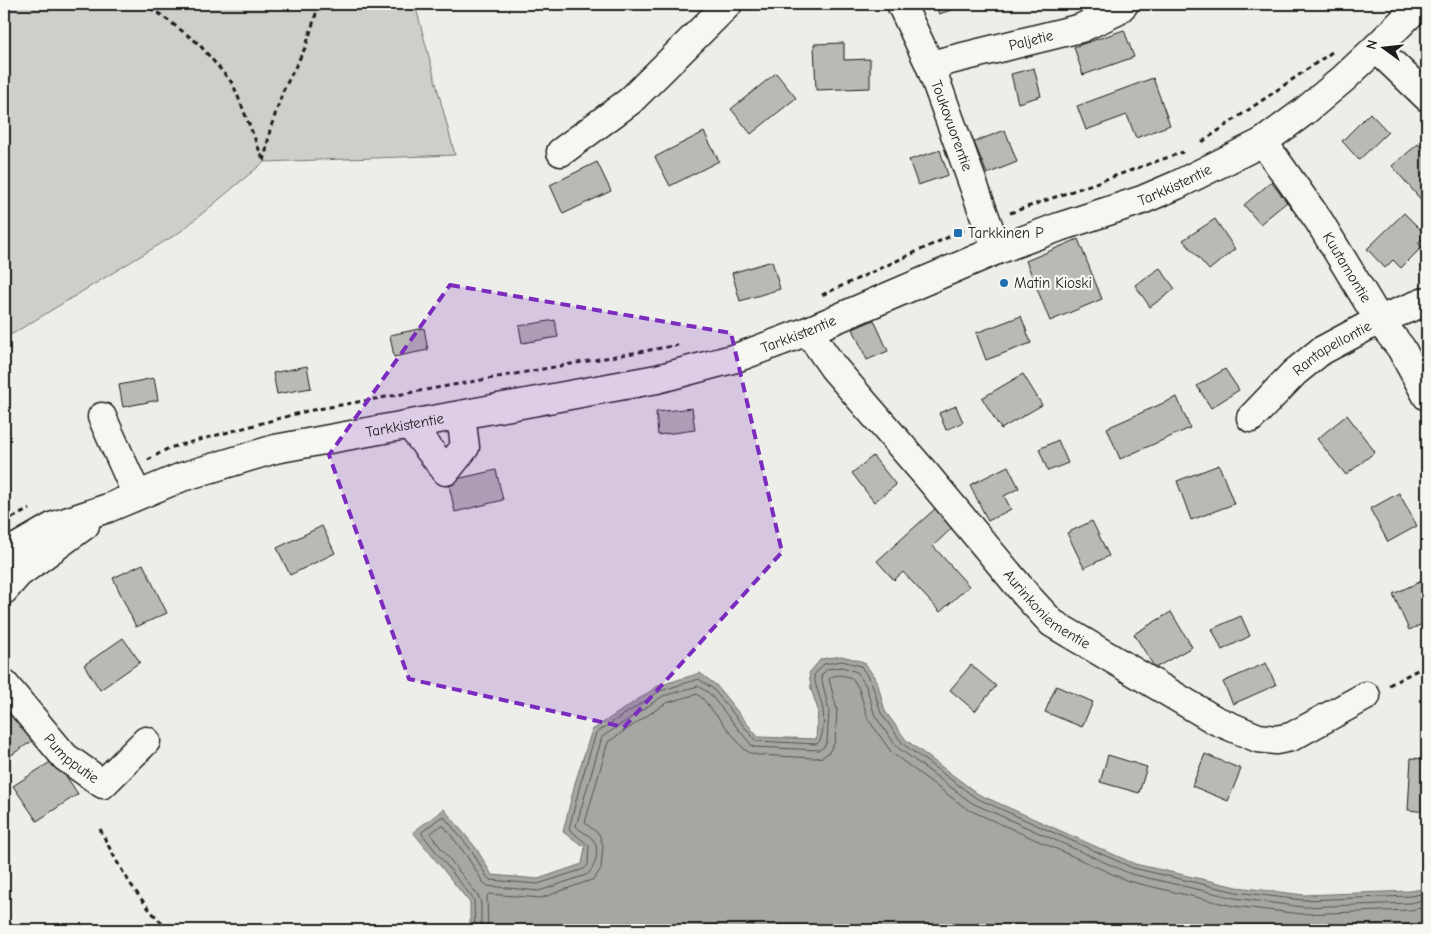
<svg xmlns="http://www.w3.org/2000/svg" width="1431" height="934" font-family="'Comic Neue',sans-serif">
	<rect width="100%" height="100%" fill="#edede9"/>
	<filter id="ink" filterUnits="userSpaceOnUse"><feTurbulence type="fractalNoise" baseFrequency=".02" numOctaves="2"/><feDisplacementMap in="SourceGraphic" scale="10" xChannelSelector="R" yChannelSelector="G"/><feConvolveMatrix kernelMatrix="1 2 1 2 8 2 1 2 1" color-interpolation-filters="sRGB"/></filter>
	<g filter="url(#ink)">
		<path fill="#cececb" stroke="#757574" d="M4,4H415L455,155L264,162L180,232L4,339Z"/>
		<path fill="#a6a6a3" stroke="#6f6f6d" d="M842,656L864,662L877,681L885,711L906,740L978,794L1135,864L1237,887L1304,895L1410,891L1427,888V930H470V903L413,832L444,809L476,848L492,875L538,879L582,864L585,847L563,832L575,783L592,730L658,686L700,673L716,685L758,737L816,739L818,710L811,689L809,673L821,659Z"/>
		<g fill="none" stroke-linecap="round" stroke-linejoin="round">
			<g stroke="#535352" stroke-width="1">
				<path d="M475,930L474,900L422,834V832L441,817H444L472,851L487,877L490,880L538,884L584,869L588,865L589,846L569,829L580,785L596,733L660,691L699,679L713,689L756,741L817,744C824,739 824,719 823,710C821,698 815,687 814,675L824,664L842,661L861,666L872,684L881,713L903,744L976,798L1133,868L1236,892L1303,900L1410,896L1427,893"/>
				<path d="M481,930V903L479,897L431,835V833L440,826H444L466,855L483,882L488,886L539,891L586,875C595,870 600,851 594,841C590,834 580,832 576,826L602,737L663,696L698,686L709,693L753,747L819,750L824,747L827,742L829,711L821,676L827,669L842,667L857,672L866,686L875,716L897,747L972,803L1131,874L1235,898L1303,907L1410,903L1427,899"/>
				<path d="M488,930L487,896L489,894L541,898L594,879L601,869L603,845L599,834L585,823L608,742L666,703L697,694L703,699L744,749L750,753L758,755L815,758L823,757L829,752L835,742L837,710L829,679C835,673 846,675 853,679L859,689L868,719L892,753L967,809L1128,881L1233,906L1302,914L1410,910L1427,907"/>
			</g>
		</g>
		<g fill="#b9b9b6" stroke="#1c1c1c">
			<path d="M935,4H969L939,14Z"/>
			<path d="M1124,30L1134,57L1083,75L1074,47Z"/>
			<path d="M844,43V60L870,59V88L816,90L814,44Z"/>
			<path d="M1034,68L1041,96L1018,103L1011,74Z"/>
			<path d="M776,73L796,98L751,134L731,109Z"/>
			<path d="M1153,78L1170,125L1136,138L1127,115L1086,130L1077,106Z"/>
			<path d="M1370,113L1388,132L1359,160L1342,141Z"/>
			<path d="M1005,130L1017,162L987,174L974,142Z"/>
			<path d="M704,132L719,161L670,186L655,157Z"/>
			<path d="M1418,144L1427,155V199L1423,202L1392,166Z"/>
			<path d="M940,150L948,175L918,185L909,160Z"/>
			<path d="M597,162L611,191L563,214L550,185Z"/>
			<path d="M1271,182L1287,202L1260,224L1244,205Z"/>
			<path d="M1404,213L1426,235L1418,243L1422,247L1401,268L1393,260L1385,268L1367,249Z"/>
			<path d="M1215,219L1235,249L1209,270L1183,240Z"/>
			<path d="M1078,239L1102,299L1050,321L1026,261Z"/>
			<path d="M772,261L780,289L740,301L732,273Z"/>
			<path d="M1160,268L1175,289L1150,307L1135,285Z"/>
			<path d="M1021,316L1031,343L986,360L976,333Z"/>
			<path d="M555,320L558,337L522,343L519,326Z"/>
			<path d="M874,320L888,351L867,360L853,329Z"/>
			<path d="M424,328L428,350L394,357L390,335Z"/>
			<path d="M307,366L311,388L277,394L273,373Z"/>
			<path d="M1225,369L1239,390L1211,408L1197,386Z"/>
			<path d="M1023,374L1042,405L1001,429L982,398Z"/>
			<path d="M154,378L158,400L123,407L119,385Z"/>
			<path d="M1177,397L1190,428L1120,459L1107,428Z"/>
			<path d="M956,406L963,422L946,430L939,413Z"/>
			<path d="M692,408L695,430L658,435L656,412Z"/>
			<path d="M1347,415L1375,452L1346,475L1317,439Z"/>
			<path d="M1058,440L1068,463L1048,471L1039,449Z"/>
			<path d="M873,456L896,485L874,502L852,473Z"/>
			<path d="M1219,465L1234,504L1191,520L1177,481Z"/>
			<path d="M1008,466L1019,488L1004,496L1011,509L988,521L970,485Z"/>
			<path d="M496,470L503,500L455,512L448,481Z"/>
			<path d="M1399,493L1417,526L1388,542L1370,509Z"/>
			<path d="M936,508L953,527L933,546L969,586L940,612L903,572L894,580L877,561Z"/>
			<path d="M1092,521L1109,556L1084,568L1067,533Z"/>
			<path d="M322,526L335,553L290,575L277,548Z"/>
			<path d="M143,564L167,613L136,627L113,578Z"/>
			<path d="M1424,580L1427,587V622L1409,630L1393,594Z"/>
			<path d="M1171,612L1192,647L1155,668L1134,634Z"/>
			<path d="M1241,616L1250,636L1222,650L1212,629Z"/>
			<path d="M123,638L140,662L100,690L84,665Z"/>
			<path d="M1266,663L1276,685L1233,704L1223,682Z"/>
			<path d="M971,665L996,686L975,711L950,690Z"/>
			<path d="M1056,686L1093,702L1082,727L1045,712Z"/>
			<path d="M1425,697H1427V720H1423Z"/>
			<path d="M11,704L35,739L4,760V709Z"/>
			<path d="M1205,754L1241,769L1228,801L1192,786Z"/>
			<path d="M1108,755L1147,767L1139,793L1100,782Z"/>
			<path d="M1411,758L1427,759V812L1408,810Z"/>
			<path d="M55,759L78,794L37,821L13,786Z"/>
		</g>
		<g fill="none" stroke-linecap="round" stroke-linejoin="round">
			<defs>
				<g id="minor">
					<path id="s1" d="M901,4L930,65L997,250"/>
					<path d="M1376,48L1427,97"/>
					<path id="s2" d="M930,65L1081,28L1117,11L1124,4"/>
					<path id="s3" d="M1263,142L1319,221L1379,320L1401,348L1427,396"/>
					<path d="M561,152L630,101L728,4"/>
					<path id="s4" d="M808,331L833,367L928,477L1027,596L1052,623L1215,720L1258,738L1276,740L1291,737L1366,696"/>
					<path d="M102,417L137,495"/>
					<path id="s5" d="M1251,418L1294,373L1321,351L1379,320L1427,301"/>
					<path d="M410,425L446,471L465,447L461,416"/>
					<path id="s6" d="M4,555L54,526L108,508L182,477L275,449L657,379L736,358L808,331L997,250L1059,227L1142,200L1177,185L1263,142L1305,111L1343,79L1376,48L1420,4"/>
					<path d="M4,590L18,574L85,525"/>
					<path id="s7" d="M4,684L65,757L103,784L146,741"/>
				</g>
			</defs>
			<use href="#minor" stroke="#1c1c1c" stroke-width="31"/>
			<g stroke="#1c1c1c" stroke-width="3" stroke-dasharray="5 4" stroke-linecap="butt">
				<path d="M142,4L157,12L198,43L233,84L264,162L270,130L283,91L306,46L319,4"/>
				<path d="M1202,142L1332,52"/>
				<path d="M1010,213L1183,152"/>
				<path d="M822,295L964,230"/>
				<path d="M148,460L169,448L307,411L678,345"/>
				<path d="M4,522L30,509"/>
				<path d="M1389,685L1427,665"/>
				<path d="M100,829C118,866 138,901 169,930"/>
			</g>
			<use href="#minor" stroke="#f6f6f2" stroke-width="28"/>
		</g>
	</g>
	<path fill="#7b2cbf" fill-opacity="0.2" stroke="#7b2cbf" stroke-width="4" stroke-dasharray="10 6" stroke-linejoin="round" d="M450,285L731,333L782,552L624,727L409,679L329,455Z"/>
	<g fill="#1f6fb2" stroke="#f6f6f2" stroke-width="2">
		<rect x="953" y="228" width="10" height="10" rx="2.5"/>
		<circle cx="1004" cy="283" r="5"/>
	</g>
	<g text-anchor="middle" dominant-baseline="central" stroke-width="4.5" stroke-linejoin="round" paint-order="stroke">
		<g font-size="15" fill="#1c1c1c" stroke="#f6f6f2">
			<text stroke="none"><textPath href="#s2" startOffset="104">Paljetie</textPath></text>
			<text stroke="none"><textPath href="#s1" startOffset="132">Toukovuorentie</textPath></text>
			<text stroke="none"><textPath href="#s6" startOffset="1234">Tarkkistentie</textPath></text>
			<text stroke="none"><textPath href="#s3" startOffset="151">Kuutamontie</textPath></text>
			<text stroke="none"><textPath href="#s6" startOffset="829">Tarkkistentie</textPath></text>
			<text stroke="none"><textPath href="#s5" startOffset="108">Rantapellontie</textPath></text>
			<text stroke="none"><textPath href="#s6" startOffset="424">Tarkkistentie</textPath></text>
			<text stroke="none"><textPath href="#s4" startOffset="368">Aurinkoniementie</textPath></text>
			<text stroke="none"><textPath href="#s7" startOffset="101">Pumpputie</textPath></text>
		</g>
		<g font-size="15" fill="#1c1c1c" stroke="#f6f6f2" text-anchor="start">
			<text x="968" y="233">Tarkkinen P</text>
			<text x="1014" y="283">Matin Kioski</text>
		</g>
	</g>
	<rect width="1431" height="934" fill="none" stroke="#f6f6f2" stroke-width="20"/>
	<rect x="10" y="10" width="1411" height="914" fill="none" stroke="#1c1c1c" stroke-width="2" filter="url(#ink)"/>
	<g transform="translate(1384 48) rotate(285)" stroke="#f6f6f2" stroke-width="4" paint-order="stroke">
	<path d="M0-4L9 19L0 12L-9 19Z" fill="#1c1c1c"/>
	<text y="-8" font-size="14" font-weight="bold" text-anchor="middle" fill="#1c1c1c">N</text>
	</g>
</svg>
